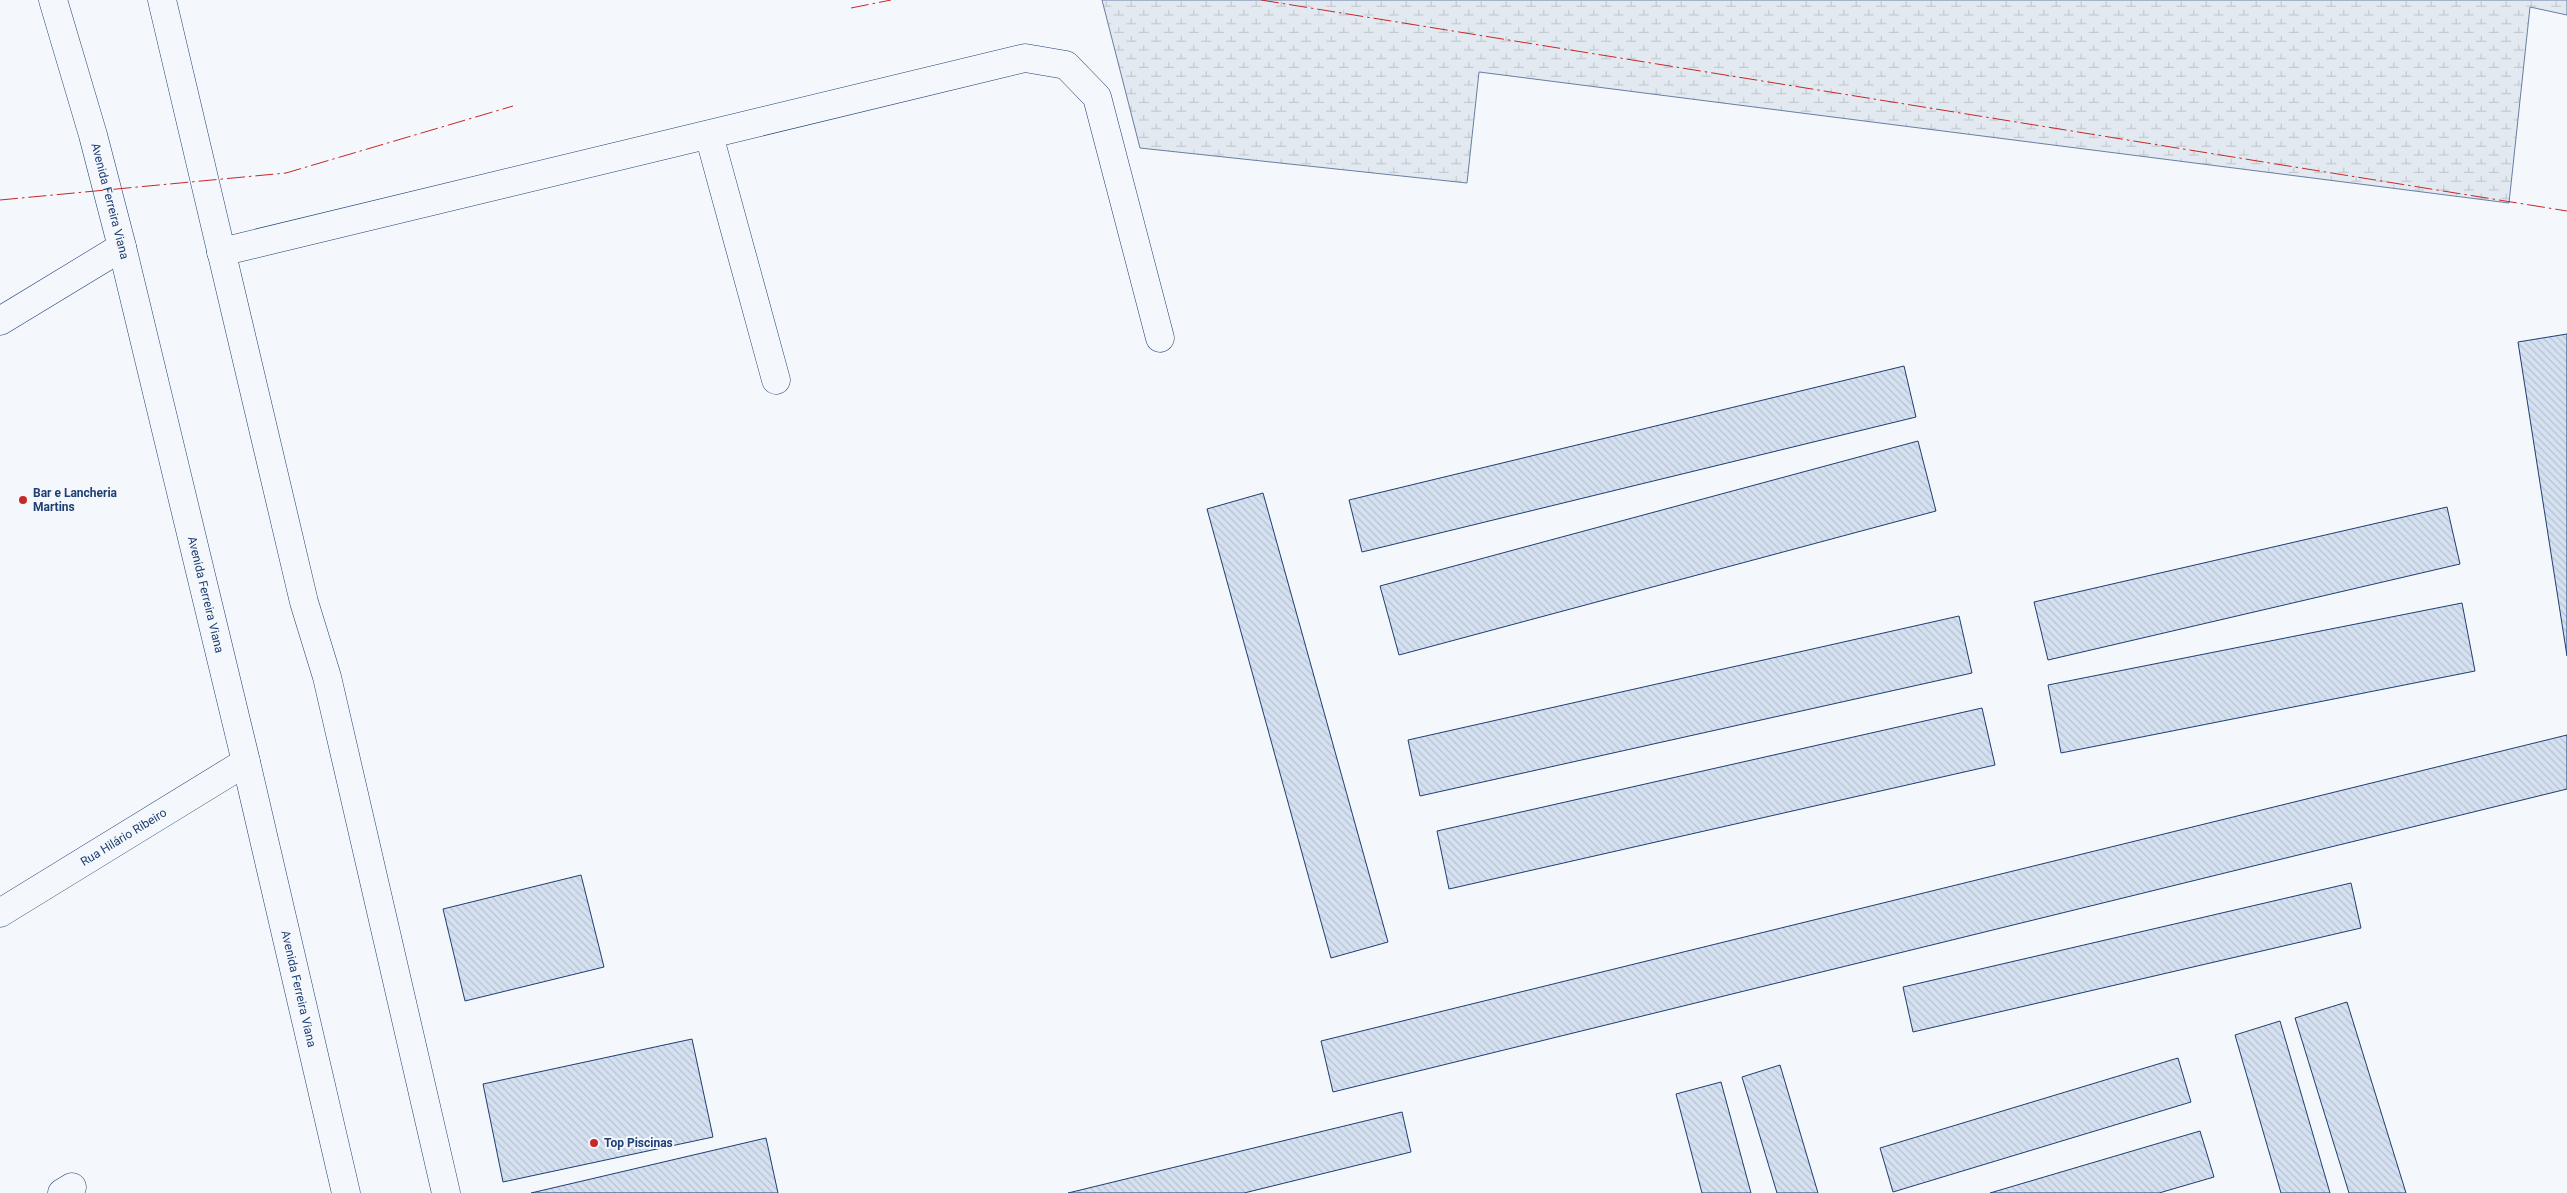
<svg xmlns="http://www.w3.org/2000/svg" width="2567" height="1193" font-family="Roboto,sans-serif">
	<defs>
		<pattern id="wetland-marsh" width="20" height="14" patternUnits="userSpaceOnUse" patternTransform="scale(1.25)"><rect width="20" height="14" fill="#e3e9f0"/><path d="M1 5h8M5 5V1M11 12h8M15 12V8" fill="none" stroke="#c2c9d1"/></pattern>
		<pattern id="building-back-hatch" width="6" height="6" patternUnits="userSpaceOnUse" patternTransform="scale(1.25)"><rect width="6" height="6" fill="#d5e0f0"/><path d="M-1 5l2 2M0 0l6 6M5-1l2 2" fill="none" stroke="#b6c1d1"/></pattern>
	</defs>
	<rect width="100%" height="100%" fill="#f4f7fb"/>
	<path fill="url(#wetland-marsh)" stroke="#687fa3" d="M1102,0H2567V15L2530,7L2509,203L1479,72L1467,183L1140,148Z"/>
	<g fill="url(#building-back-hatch)" stroke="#1d3f73">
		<path d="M2567,334V656L2518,342Z"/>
		<path d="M1904,366L1916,417L1362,552L1349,500Z"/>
		<path d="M1918,441L1936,511L1399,655L1380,586Z"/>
		<path d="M1263,493L1388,942L1331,958L1207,509Z"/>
		<path d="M2447,507L2460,564L2048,660L2034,602Z"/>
		<path d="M2462,603L2475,671L2061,753L2048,685Z"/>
		<path d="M1959,616L1972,673L1420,796L1408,740Z"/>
		<path d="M1982,708L1995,765L1449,889L1437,831Z"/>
		<path d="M2567,735V789L1333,1092L1321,1041Z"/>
		<path d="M581,875L604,967L465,1001L443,909Z"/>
		<path d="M2351,883L2361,928L1913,1032L1903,987Z"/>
		<path d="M2347,1002L2406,1193H2349L2295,1018Z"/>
		<path d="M2280,1021L2330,1193H2281L2235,1035Z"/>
		<path d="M692,1039L713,1137L503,1182L483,1084Z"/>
		<path d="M2178,1058L2191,1102L1893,1192L1880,1148Z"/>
		<path d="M1780,1065L1818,1193H1777L1742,1077Z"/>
		<path d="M1721,1082L1751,1193H1702L1676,1094Z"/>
		<path d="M1402,1112L1411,1152L1244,1193H1068Z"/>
		<path d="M2200,1131L2214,1177L2159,1193H1990Z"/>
		<path d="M766,1138L778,1193H531Z"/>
	</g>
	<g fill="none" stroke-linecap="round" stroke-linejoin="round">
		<defs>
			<g id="minor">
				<path d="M709,135L776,380"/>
				<path d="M221,252L1025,58L1066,65L1097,97L1160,338"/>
				<path d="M0,321L122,247"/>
				<path id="s1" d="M0,913L246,762"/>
				<path d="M62,1193L72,1187"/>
			</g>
			<g id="major">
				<path id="s2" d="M53,0L93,135L122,247L246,762L346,1193"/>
				<path d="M162,0L304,602L327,677L446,1193"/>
			</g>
		</defs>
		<use href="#minor" stroke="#1d3f73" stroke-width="29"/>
		<use href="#major" stroke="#1d3f73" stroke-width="29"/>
		<use href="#minor" stroke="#f4f7fb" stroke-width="28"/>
		<use href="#major" stroke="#f4f7fb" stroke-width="28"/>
		<g stroke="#c62828" stroke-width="1" stroke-dasharray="18 4 2.5 4" stroke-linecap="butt">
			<path d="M1261,0L2567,211"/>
			<path d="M851,8L891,0"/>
			<path d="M0,200L286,173L513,106"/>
		</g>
	</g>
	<g fill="#c62828" stroke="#f4f7fb" stroke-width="2">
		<circle cx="23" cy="500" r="5"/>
		<circle cx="594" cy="1143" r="5"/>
	</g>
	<g text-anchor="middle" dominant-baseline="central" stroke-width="4" stroke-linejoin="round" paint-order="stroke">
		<g font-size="12" fill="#1d3f73" stroke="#f4f7fb">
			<text stroke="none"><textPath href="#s2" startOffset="209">Avenida Ferreira Viana</textPath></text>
			<text stroke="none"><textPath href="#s2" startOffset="614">Avenida Ferreira Viana</textPath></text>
			<text stroke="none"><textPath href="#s1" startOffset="145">Rua Hilário Ribeiro</textPath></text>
			<text stroke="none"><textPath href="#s2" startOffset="1019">Avenida Ferreira Viana</textPath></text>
		</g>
		<g font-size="12" font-weight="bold" fill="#1d3f73" stroke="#f4f7fb" text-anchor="start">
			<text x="33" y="493">Bar e Lancheria<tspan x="33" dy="14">Martins</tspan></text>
			<text x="604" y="1143">Top Piscinas</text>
		</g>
	</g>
</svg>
